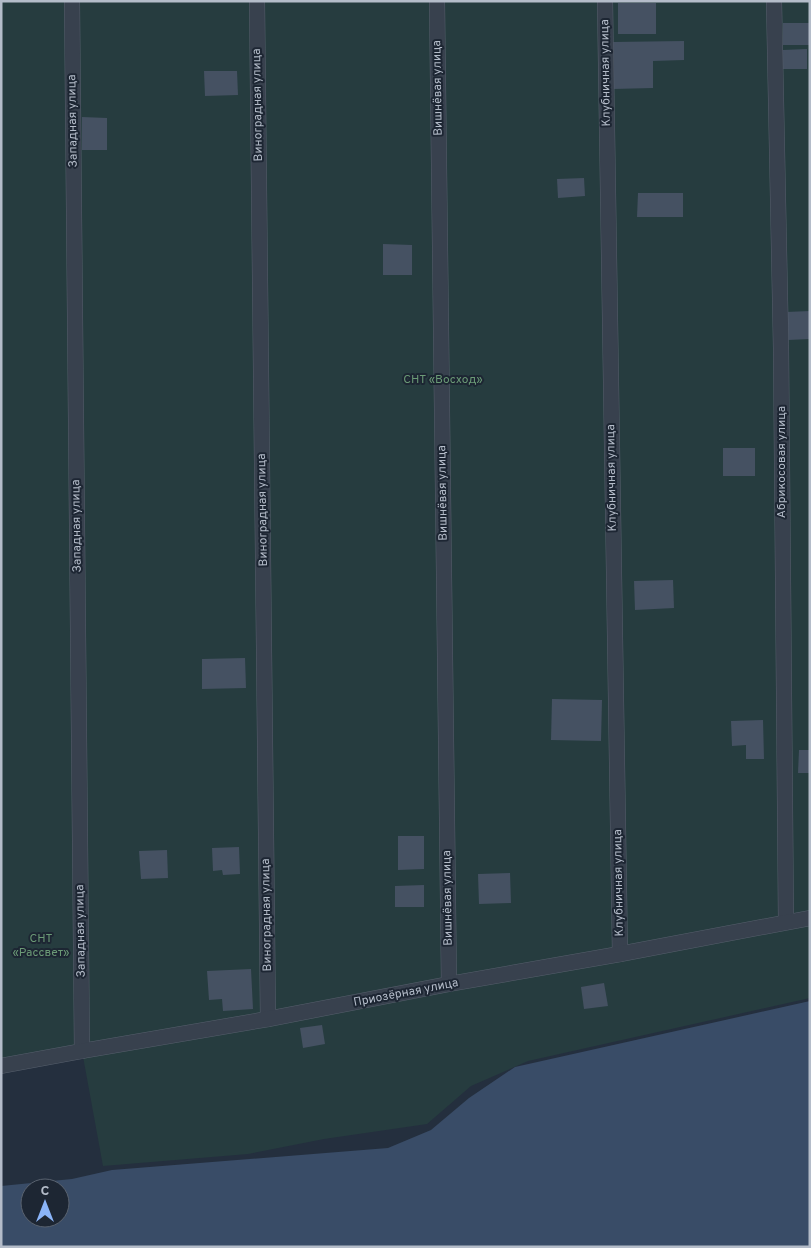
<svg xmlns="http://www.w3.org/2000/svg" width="811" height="1248" font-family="Overpass,sans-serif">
	<rect width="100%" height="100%" fill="#242f3e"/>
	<path fill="#263c3f" d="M1,1H810V998L528,1061L471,1086L427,1124L324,1139L248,1154L103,1166L82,1051L1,1066Z"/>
	<path fill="#394c67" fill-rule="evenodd" d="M810,1001V1247H1V1186L72,1179L112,1170L388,1148L431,1130L469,1098L515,1067ZM30,1188H60V1218H30Z"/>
	<g fill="#455162">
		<rect x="618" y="3" width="38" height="31"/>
		<rect x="783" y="23" width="26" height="22"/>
		<path d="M684,41V60L653,61V88L613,89V42Z"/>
		<path d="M807,49V69H783V50Z"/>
		<path d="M204,71H237L238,95L205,96Z"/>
		<path d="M82,117L107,118V150H82Z"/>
		<path d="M584,178L585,196L558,198L557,179Z"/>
		<path d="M638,193H683V217H637Z"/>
		<path d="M383,244L412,245V275H383Z"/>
		<path d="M810,311V339L788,340L786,312Z"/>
		<rect x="723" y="448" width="32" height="28"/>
		<path d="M673,580L674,608L635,610L634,581Z"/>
		<path d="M245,658L246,688L202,689V659Z"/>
		<path d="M552,699L602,700L601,741L551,740Z"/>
		<path d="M763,720L764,759H746V745L732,746L731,721Z"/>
		<path d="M799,750H810V773H798Z"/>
		<path d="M398,836H424V869L398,870Z"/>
		<path d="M239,847L240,874L223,875L222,870L213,871L212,848Z"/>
		<path d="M167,850L168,878L141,879L139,851Z"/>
		<path d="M510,873L511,903L479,904L478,874Z"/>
		<path d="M424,885V907H395V886Z"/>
		<path d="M251,969L253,1009L223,1011L222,999L209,1000L207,971Z"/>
		<path d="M604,983L608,1006L584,1009L581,987Z"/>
		<path d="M322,1025L325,1044L303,1048L300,1028Z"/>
	</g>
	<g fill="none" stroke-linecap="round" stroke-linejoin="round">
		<defs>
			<g id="minor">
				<path d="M72,1L82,1051"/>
				<path d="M257,1L268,1019"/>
				<path d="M437,1L449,984"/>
				<path d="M605,1L620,954"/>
				<path d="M774,1L781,348L786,922"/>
				<path d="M1,1066L82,1051L268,1019L449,984L620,954L810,918"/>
			</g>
		</defs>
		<use href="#minor" stroke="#565f6c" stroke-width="16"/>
		<use href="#minor" stroke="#38414e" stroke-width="15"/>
	</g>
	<g text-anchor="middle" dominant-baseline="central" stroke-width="4" stroke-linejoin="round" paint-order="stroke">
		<g font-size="12" fill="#b4bcc9" stroke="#1d2633">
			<text transform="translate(606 73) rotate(-91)">Клубничная улица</text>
			<text transform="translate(438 88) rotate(-91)">Вишнёвая улица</text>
			<text transform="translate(258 105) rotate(-91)">Виноградная улица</text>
			<text transform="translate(73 121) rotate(-91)">Западная улица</text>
			<text transform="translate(782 462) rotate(-90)">Абрикосовая улица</text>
			<text transform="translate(612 478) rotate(-91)">Клубничная улица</text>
			<text transform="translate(443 493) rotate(-91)">Вишнёвая улица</text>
			<text transform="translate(263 510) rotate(-91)">Виноградная улица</text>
			<text transform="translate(77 526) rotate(-91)">Западная улица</text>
			<text transform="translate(619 883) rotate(-91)">Клубничная улица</text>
			<text transform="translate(448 898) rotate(-91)">Вишнёвая улица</text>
			<text transform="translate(267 915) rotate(-91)">Виноградная улица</text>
			<text transform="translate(81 931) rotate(-91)">Западная улица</text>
			<text transform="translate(406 993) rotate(-11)">Приозёрная улица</text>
		</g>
		<g font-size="12" fill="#6b9a76" stroke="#1d2633">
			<text x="443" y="380">СНТ «Восход»</text>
			<text x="41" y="939">СНТ<tspan x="41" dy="14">«Рассвет»</tspan></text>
		</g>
	</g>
	<rect width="811" height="1248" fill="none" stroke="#b4bcc9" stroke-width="5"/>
	<g transform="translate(45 1203)"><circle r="24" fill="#1d2633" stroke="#59626f"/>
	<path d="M0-4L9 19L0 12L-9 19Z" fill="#8ab4f8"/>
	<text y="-8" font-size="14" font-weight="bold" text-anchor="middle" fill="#b4bcc9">С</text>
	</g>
</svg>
